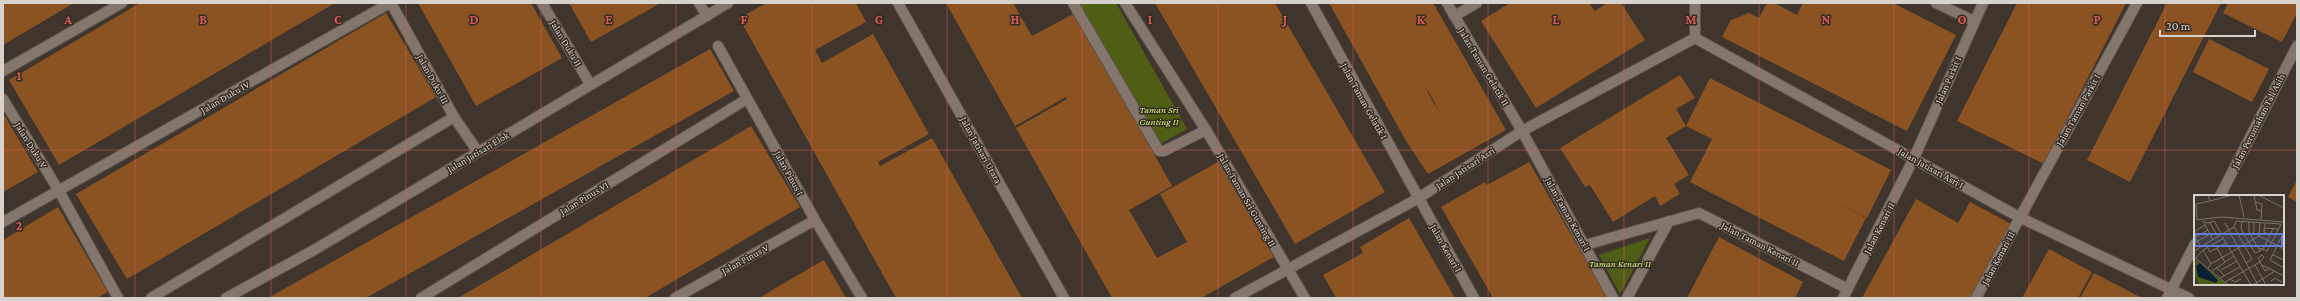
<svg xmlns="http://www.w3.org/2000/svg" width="2300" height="301" font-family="'Crimson Pro',serif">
	<rect width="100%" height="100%" fill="#3f352c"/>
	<g fill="#4e5f15">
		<path d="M1077,3H1116L1187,129L1157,146Z"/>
		<path d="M1650,238L1620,294L1599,255Z"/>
	</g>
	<g fill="#8b5322" fill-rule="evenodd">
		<path d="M3,3H74L3,45Z"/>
		<path d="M140,3H335L59,165L9,80Z"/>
		<path d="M418,3H531L562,58L476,106Z"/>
		<path d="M569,3H661L591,42Z"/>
		<path d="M767,3H856L866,22L815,50L822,63L873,34L929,134L878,162L880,166L932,138L1022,298H896L739,18Z"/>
		<path d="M946,3H1013L1032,36L1075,13L1172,186L1129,210L1157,258L1187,242L1160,194L1220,161L1274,257L1201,298H1112L1016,128L1067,99L1066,97L1015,126Z"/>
		<path d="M1155,3H1275L1385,192L1295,244Z"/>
		<path d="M1329,3H1433L1506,130L1428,174L1406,141ZM1424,84L1441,114L1431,99Z"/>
		<path d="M1510,3H1589L1595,11L1607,3H1621L1645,40L1536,108L1481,21Z"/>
		<path d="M1767,3H1774L1797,15L1803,3H1893L1956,35L1907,131L1722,37L1731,20L1749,13L1759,18Z"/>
		<path d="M2017,3H2126L2044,164L1957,121Z"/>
		<path d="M2167,3H2221L2130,182L2087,160Z"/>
		<path d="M2228,3H2297V13L2282,42L2223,13Z"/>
		<path d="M386,13L436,97L127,279L76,194Z"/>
		<path d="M2209,39L2269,69L2252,102L2193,72Z"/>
		<path d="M710,49L734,91L366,298H268Z"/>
		<path d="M1680,75L1695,98L1676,109L1686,126L1710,78L1891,170L1867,218L1826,198L1866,218L1844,261L1690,182L1712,139L1686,126L1666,138L1689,175L1674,184L1680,194L1660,206L1655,196L1613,222L1590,185L1585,187L1560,148Z"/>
		<path d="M3,113L38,172L3,192Z"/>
		<path d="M751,126L800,207L645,298H458Z"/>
		<path d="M1529,162L1608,298H1493L1441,207L1485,182L1487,185Z"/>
		<path d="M2297,180V202L2288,197Z"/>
		<path d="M1916,199L1958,223L1970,202L2013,225L1972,298H1862Z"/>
		<path d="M58,207L108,292L97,298H3V240Z"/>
		<path d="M1409,218L1455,298H1336L1323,275L1363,253L1360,247Z"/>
		<path d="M1719,237L1803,282L1795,298H1687Z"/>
		<path d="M2049,249L2092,272L2078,298H2022Z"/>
		<path d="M824,260L846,298H759L779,286Z"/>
		<path d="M2094,273L2142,298H2080Z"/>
	</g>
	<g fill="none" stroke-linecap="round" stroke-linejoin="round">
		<defs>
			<g id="minor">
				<path d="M391,3L454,117L478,152"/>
				<path d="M542,3L590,84"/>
				<path d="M699,3L707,16"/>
				<path d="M898,3L1064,298"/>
				<path d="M1073,3L1159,151H1164L1206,130"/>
				<path d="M1125,3L1206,130L1305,298"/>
				<path d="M1311,3L1474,298"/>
				<path d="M1447,3L1522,131L1613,298"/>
				<path d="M1936,3L1974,21"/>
				<path d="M1454,16L1477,3"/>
				<path d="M1695,38L2019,217L2189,298"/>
				<path d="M1695,38V3"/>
				<path d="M718,46L815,220L862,298"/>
				<path d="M3,71L122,3"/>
				<path d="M3,99L59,191L118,298"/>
				<path d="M2220,196L2297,46"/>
				<path d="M3,222L390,3"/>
				<path d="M1585,245L1699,213L1848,289"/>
				<path d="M151,298L454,117"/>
				<path d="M226,298L314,250L728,3"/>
				<path d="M421,298L747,99"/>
				<path d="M675,298L815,220"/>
				<path d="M1235,298L1417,199L1522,131L1695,38"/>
				<path d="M1627,298L1669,221"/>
				<path d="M1843,298L1914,158L1983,3"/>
				<path d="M1976,298L2137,3"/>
				<path d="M2167,298L2195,244"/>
			</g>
		</defs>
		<use href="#minor" stroke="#5b534b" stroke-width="12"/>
		<use href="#minor" stroke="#83776d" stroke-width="10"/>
	</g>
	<path fill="none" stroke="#d75b59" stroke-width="1" stroke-opacity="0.55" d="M135,3V298M271,3V298M406,3V298M541,3V298M676,3V298M812,3V298M947,3V298M1082,3V298M1218,3V298M1353,3V298M1488,3V298M1624,3V298M1759,3V298M1894,3V298M2029,3V298M2165,3V298M3,150H2297"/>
	<g text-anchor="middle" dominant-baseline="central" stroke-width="3" stroke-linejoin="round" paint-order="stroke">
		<g font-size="10" fill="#d8d2cc" stroke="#352b22">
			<text transform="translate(566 43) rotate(59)">Jalan Duku II</text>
			<text transform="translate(1484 67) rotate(59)">Jalan Taman Gelatik II</text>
			<text transform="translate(433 79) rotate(61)">Jalan Duku III</text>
			<text transform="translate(1948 80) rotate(-66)">Jalan Parkit I</text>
			<text transform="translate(225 97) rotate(-30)">Jalan Duku IV</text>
			<text transform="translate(1364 101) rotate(61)">Jalan Taman Gelatik I</text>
			<text transform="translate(2078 110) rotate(-61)">Jalan Taman Parkit I</text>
			<text transform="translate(2258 121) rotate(-63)">Jalan Perumahan Tali Asih</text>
			<text transform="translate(31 145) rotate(58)">Jalan Duku V</text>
			<text transform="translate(981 150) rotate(61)">Jalan Jatisari Utara</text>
			<text transform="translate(478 152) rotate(-31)">Jalan Jatisari Elok</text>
			<text transform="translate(1465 168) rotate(-33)">Jalan Jatisari Asri</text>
			<text transform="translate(1931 168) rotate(29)">Jalan Jatisari Asri I</text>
			<text transform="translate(789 173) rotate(61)">Jalan Pinus I</text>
			<text transform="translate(584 198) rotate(-31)">Jalan Pinus VI</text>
			<text transform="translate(1247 200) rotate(60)">Jalan Taman Sri Gunting II</text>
			<text transform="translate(1568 214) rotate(61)">Jalan Taman Kenari I</text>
			<text transform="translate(1879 228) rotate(-63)">Jalan Kenari II</text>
			<text transform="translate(1760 244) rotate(27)">Jalan Taman Kenari II</text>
			<text transform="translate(1446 248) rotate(60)">Jalan Kenari I</text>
			<text transform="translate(1998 258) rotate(-62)">Jalan Kenari III</text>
			<text transform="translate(745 259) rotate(-29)">Jalan Pinus V</text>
		</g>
		<g font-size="10" font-style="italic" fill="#cfef76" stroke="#352b22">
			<text x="1159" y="109">Taman Sri<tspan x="1159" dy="12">Gunting II</tspan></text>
			<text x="1620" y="263">Taman Kenari II</text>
		</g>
	</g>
	<g transform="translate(2194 195)">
		<rect width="90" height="90" fill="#3f352c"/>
		<path d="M2,65L33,90L5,89L0,79Z" fill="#4e5f15"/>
		<path d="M6,68L24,85L22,88L4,82L2,71Z" fill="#0a2135"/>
		<path fill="none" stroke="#7c746c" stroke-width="1" d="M14,0L16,6L38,0M45,0L50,22M60,0L63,15L68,16M64,0L90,13M61,7L68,9L67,25M3,24L2,9L16,6M2,25L27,22L90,27M8,26L14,28L20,26L28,40M48,26L47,34L61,58L66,56M55,27V37L64,53M10,28L19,45M16,28L24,42M31,28L64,90M71,28L70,37L76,40M40,32L58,64L52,68M70,33L85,34M0,37L11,30M90,37L76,65L90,73M0,40L7,52M56,40L60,37V27M28,41L57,90M65,41L90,54M65,41L66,28M0,43L14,35M0,48L16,39M14,53L16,57L32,48M23,53L31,67M64,53L69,54L66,56ZM9,55L17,69M0,56L40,32L42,26L87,29L73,56L69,54L79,34M79,60L90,65M0,62L34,90M2,63L9,55L30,43M61,70L72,90M68,70L90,81M22,72L31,81M14,73L17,69L65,41M27,75L43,66M18,76L40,61M26,83L46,72M36,84L41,87L47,84M77,86L81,83L88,87M31,87L66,67L70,62L68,60L64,63L66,67L71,76L76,73M59,90L81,76"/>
		<path fill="#5e7cd4" fill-opacity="0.15" stroke="#5e7cd4" stroke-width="2" d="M1,39H88V51H1Z"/>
		<rect width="90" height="90" fill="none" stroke="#d8d2cc" stroke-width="2"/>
	</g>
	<g font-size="13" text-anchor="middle" font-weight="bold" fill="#d75b59" stroke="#352b22" stroke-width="3" stroke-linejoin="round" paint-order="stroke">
		<text x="68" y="24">A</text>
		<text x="203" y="24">B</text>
		<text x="338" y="24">C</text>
		<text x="474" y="24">D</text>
		<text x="609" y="24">E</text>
		<text x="744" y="24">F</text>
		<text x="879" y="24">G</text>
		<text x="1015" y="24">H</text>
		<text x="1150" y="24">I</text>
		<text x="1285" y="24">J</text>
		<text x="1421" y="24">K</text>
		<text x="1556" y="24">L</text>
		<text x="1691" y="24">M</text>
		<text x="1826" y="24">N</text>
		<text x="1962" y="24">O</text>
		<text x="2097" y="24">P</text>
		<text x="19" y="80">1</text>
		<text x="19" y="230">2</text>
	</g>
	<rect width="2300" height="301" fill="none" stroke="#d8d2cc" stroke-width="8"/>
	<path d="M2160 30v6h95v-6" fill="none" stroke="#d8d2cc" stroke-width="2"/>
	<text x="2166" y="30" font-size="12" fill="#d8d2cc" stroke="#352b22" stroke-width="3" paint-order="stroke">20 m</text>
</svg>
